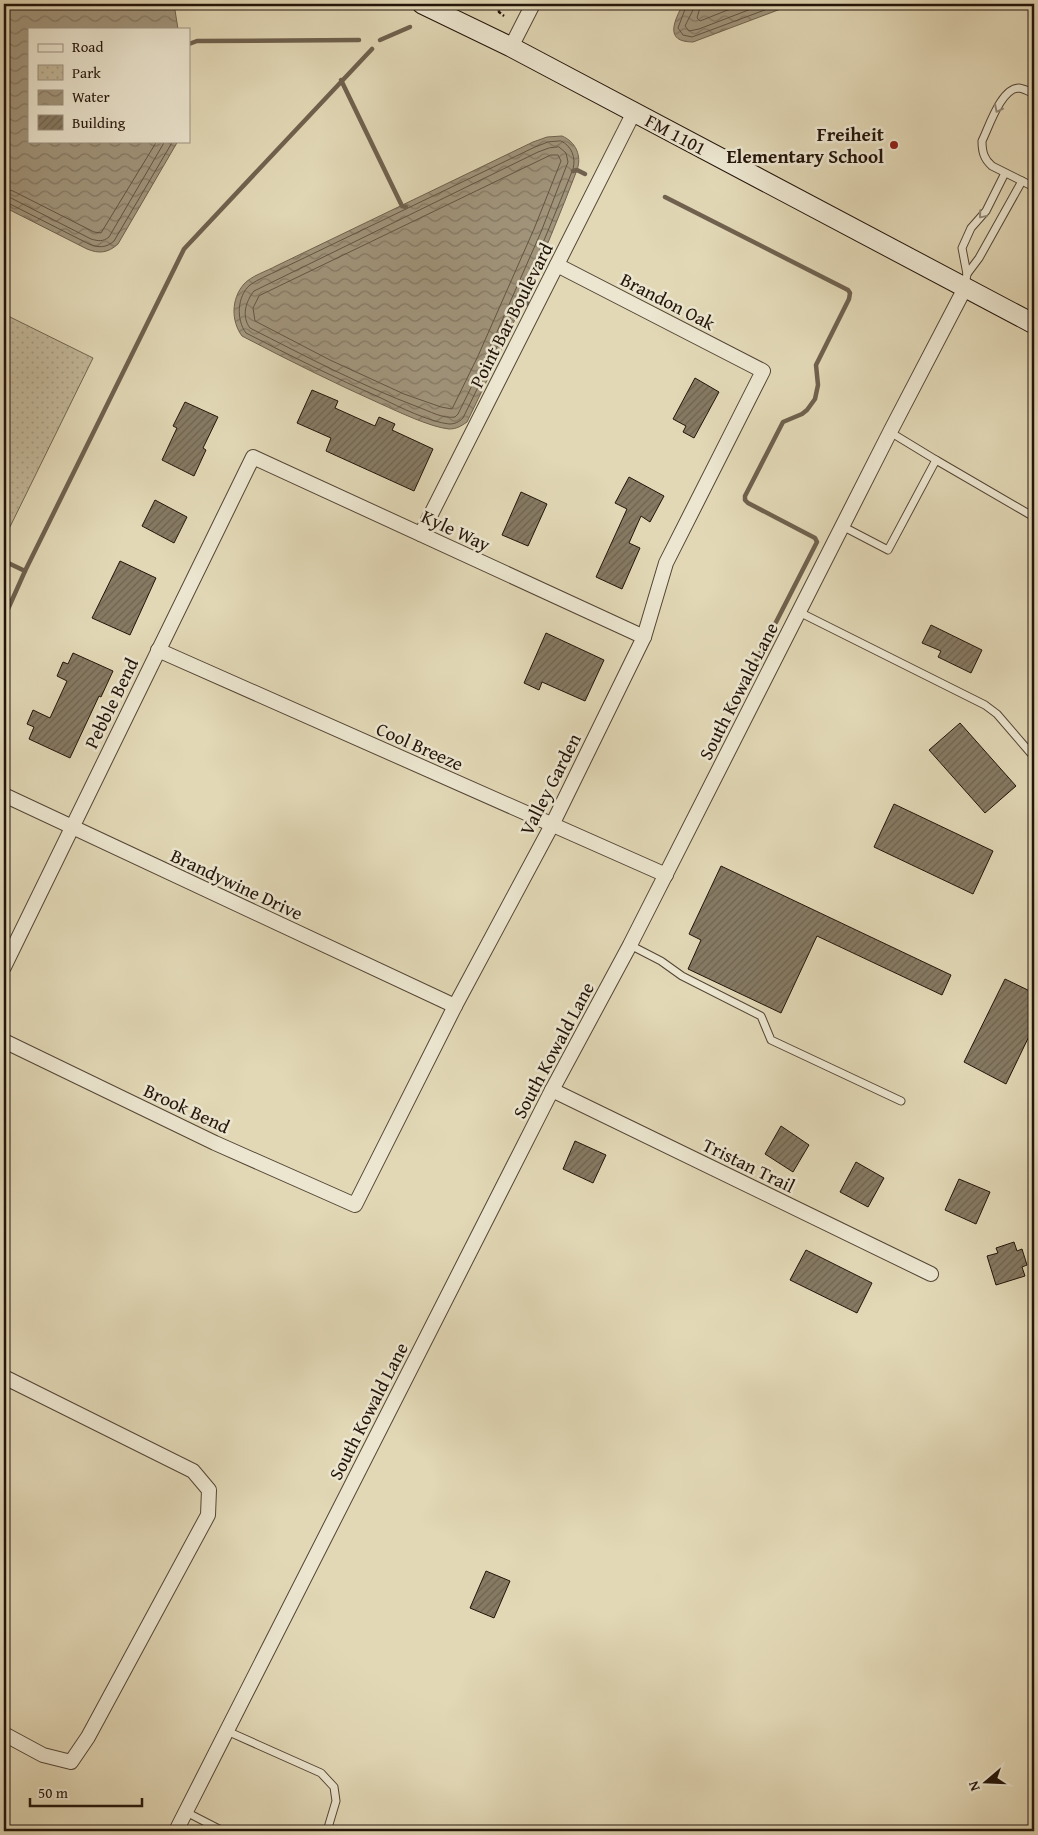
<svg xmlns="http://www.w3.org/2000/svg" width="1038" height="1835" font-family="'Gentium Book Plus',serif">
	<defs>
		<pattern id="park-dots" width="8" height="8" patternUnits="userSpaceOnUse" patternTransform="scale(1.25)"><rect width="8" height="8" fill="#c2b799"/><path d="M2 2h.1M6 6h.1" fill="none" stroke="#a69c82" stroke-width="1.8" stroke-linecap="round"/></pattern>
		<pattern id="water-waves" width="16" height="10" patternUnits="userSpaceOnUse" patternTransform="scale(1.25)"><rect width="16" height="10" fill="#a1957c"/><path d="M0 5q4-4 8 0t8 0" fill="none" stroke="#837864"/></pattern>
		<pattern id="building-hatch" width="6" height="6" patternUnits="userSpaceOnUse" patternTransform="scale(1.25)"><rect width="6" height="6" fill="#867a63"/><path d="M-1 1l2-2M0 6l6-6M5 7l2-2" fill="none" stroke="#6d6350"/></pattern>
	</defs>
	<rect width="100%" height="100%" fill="#e2d8b6"/>
	<filter id="stains"><feTurbulence type="fractalNoise" baseFrequency=".004" numOctaves="4"/><feColorMatrix values="0 0 0 0 .2 0 0 0 0 .09 0 0 0 0 .02 0 0 0 .5 -.17"/></filter>
	<radialGradient id="worn" r=".72"><stop offset=".6" stop-color="#630" stop-opacity="0"/><stop offset="1" stop-color="#630" stop-opacity=".3"/></radialGradient>
	<path fill="url(#park-dots)" stroke="#726652" d="M4,314L93,358L4,539Z"/>
	<g fill="url(#water-waves)" stroke="#6f614e">
		<path d="M4,4H174L178,29H29V141H178L118,244C108,253 99,254 87,249L4,207Z"/>
		<path d="M683,4H794L693,42C663,42 675,20 683,4Z"/>
		<path d="M562,136C576,142 582,156 577,170C544,256 507,340 467,422C461,426 457,429 449,429C430,427 399,412 381,404C334,383 288,360 242,336C231,321 231,299 244,284C251,276 267,271 276,266L533,142L547,137Z"/>
	</g>
	<g fill="none" stroke-linecap="round" stroke-linejoin="round">
		<g stroke="#625443" stroke-width="1">
			<path d="M687,4L678,28L683,35L692,37L781,4"/>
			<path d="M694,4L693,10L685,26L689,31L699,29L764,4"/>
			<path d="M701,4L697,18L700,21L743,4"/>
			<path d="M561,141C572,146 576,158 573,169C540,253 503,337 463,418C459,422 455,424 449,424C430,422 399,407 381,398C335,378 291,356 246,333C236,320 237,296 250,285C258,279 269,275 279,270L535,147L548,142Z"/>
			<path d="M559,147L566,153L568,162L541,232L485,359L458,414L455,417C443,419 429,411 418,407C360,385 305,356 250,328C241,316 246,301 254,291L538,152L549,148Z"/>
			<path d="M551,155H558L561,161L534,229L478,356L452,409L441,407L404,394L330,360L255,321L253,308L259,296Z"/>
			<path d="M4,189L13,191L94,232L101,233L157,141"/>
			<path d="M4,196L11,198L91,239C98,241 103,242 109,237L165,141"/>
			<path d="M4,203H8L89,244C99,248 106,248 114,241L173,141"/>
		</g>
		<g stroke="#6f614e" stroke-width="4.5">
			<path d="M380,40L410,27"/>
			<path d="M189,44L197,41L359,40"/>
			<path d="M341,80L402,206L406,207"/>
			<path d="M573,171L577,170L585,174"/>
			<path d="M665,197L848,290L850,293L849,299L816,365L818,385L815,399L807,410L802,414L783,422L745,496V500L748,503L815,538L817,542L730,712"/>
			<path d="M519,300L531,305"/>
			<path d="M4,561L25,571"/>
			<path d="M4,618L25,571L184,249L372,49"/>
		</g>
	</g>
	<g fill="url(#building-hatch)" stroke="#23140a">
		<path d="M695,378L719,392L694,438L683,432L686,426L673,419Z"/>
		<path d="M312,390L338,401L335,408L375,426L379,417L395,424L392,430L433,449L414,491L326,451L331,438L297,423Z"/>
		<path d="M185,402L218,417L203,448L206,450L194,476L162,460L177,428L173,426Z"/>
		<path d="M629,477L664,496L650,522L641,516L629,543L640,548L622,589L596,577L627,509L615,503Z"/>
		<path d="M521,492L547,504L528,546L502,535Z"/>
		<path d="M155,500L187,517L174,543L142,526Z"/>
		<path d="M120,561L156,578L130,635L92,618Z"/>
		<path d="M931,625L982,650L971,673L938,657L941,651L922,643Z"/>
		<path d="M546,633L604,660L585,701L542,682L539,690L524,683Z"/>
		<path d="M73,653L113,671L101,697L99,696L70,758L29,739L34,727L27,724L33,710L50,718L67,681L57,676L63,662L68,664Z"/>
		<path d="M960,723L1016,786L985,813L929,750Z"/>
		<path d="M894,804L993,851L973,894L874,847Z"/>
		<path d="M721,866L951,975L942,995L817,936L781,1013L688,969L701,940L689,934Z"/>
		<path d="M1005,979L1034,993V1026L1006,1084L964,1062Z"/>
		<path d="M781,1126L809,1145L793,1172L765,1154Z"/>
		<path d="M575,1141L606,1155L593,1183L563,1169Z"/>
		<path d="M856,1162L884,1178L868,1207L840,1192Z"/>
		<path d="M959,1179L990,1192L976,1224L945,1210Z"/>
		<path d="M1014,1242L1017,1251L1022,1249L1027,1265L1022,1267L1025,1276L996,1285L987,1256L998,1253L996,1248Z"/>
		<path d="M806,1250L872,1283L857,1313L790,1280Z"/>
		<path d="M486,1571L510,1581L494,1618L470,1608Z"/>
	</g>
	<g fill="none" stroke-linecap="round" stroke-linejoin="round">
		<defs>
			<g id="service">
				<path d="M1034,94C1030,92 1025,89 1019,88C1001,88 989,127 982,141C982,152 984,159 992,166L1034,187"/>
				<path d="M967,274L979,258L1022,181"/>
				<path d="M965,285L967,274L962,248L971,228L986,211L1005,173"/>
				<path d="M890,432L936,460"/>
				<path d="M842,526L888,550L936,460L1034,517"/>
				<path d="M799,612L985,705L997,714L1034,757"/>
				<path d="M630,945L661,961L682,976L761,1016L771,1040L901,1101"/>
				<path d="M227,1731L321,1773L334,1787L336,1801L327,1831"/>
				<path d="M186,1812L223,1831"/>
			</g>
			<g id="minor">
				<path d="M511,47L533,4"/>
				<path d="M421,534L634,112"/>
				<path d="M158,650L666,875"/>
				<path d="M4,795L455,1006"/>
				<path d="M4,967L253,457L644,637"/>
				<path d="M4,1041L215,1143L355,1205L455,1006L552,825L644,637L666,563L763,371L557,265"/>
				<path d="M552,1090L931,1274"/>
				<path d="M4,1377L193,1471L209,1490L208,1515L88,1737L71,1762L43,1755L4,1734"/>
				<path d="M176,1831L552,1090L630,945L890,432L965,288"/>
			</g>
			<path id="secondary" d="M422,4L511,47L1034,324"/>
		</defs>
		<use href="#service" stroke="#534535" stroke-width="9"/>
		<use href="#minor" stroke="#534535" stroke-width="16"/>
		<use href="#secondary" stroke="#23140a" stroke-width="21"/>
		<path stroke="#23140a" stroke-width="2.5" stroke-dasharray="4 2.5" stroke-linecap="butt" d="M498,4L499,12L504,16"/>
		<use href="#service" stroke="#ece6d0" stroke-width="7"/>
		<use href="#minor" stroke="#ece6d0" stroke-width="14"/>
		<use href="#secondary" stroke="#ece6d0" stroke-width="19"/>
	</g>
	<defs><path id="oneway-chevron" d="M-2-3.5L2.5 0L-2 3.5" fill="none" stroke-width="1.6" stroke-linecap="round" stroke-linejoin="round" transform="scale(1.25)"/></defs>
	<g stroke="#928877">
		<use href="#oneway-chevron" transform="translate(998 109) rotate(116)"/>
		<use href="#oneway-chevron" transform="translate(982 215) rotate(130)"/>
	</g>
	<circle fill="#8f2418" stroke="#ece6d0" stroke-width="2" cx="894" cy="145" r="5"/>
	<g text-anchor="middle" dominant-baseline="central" stroke-width="5" stroke-linejoin="round" paint-order="stroke">
		<g font-size="19" fill="#23140a" stroke="#ece6d0">
			<text transform="translate(676 134) rotate(28)">FM 1101</text>
			<text transform="translate(668 301) rotate(27)">Brandon Oak</text>
			<text transform="translate(511 315) rotate(-63)">Point Bar Boulevard</text>
			<text transform="translate(456 530) rotate(25)">Kyle Way</text>
			<text transform="translate(738 691) rotate(-63)">South Kowald Lane</text>
			<text transform="translate(111 703) rotate(-64)">Pebble Bend</text>
			<text transform="translate(420 746) rotate(24)">Cool Breeze</text>
			<text transform="translate(550 784) rotate(-63)">Valley Garden</text>
			<text transform="translate(237 884) rotate(25)">Brandywine Drive</text>
			<text transform="translate(553 1050) rotate(-62)">South Kowald Lane</text>
			<text transform="translate(187 1108) rotate(25)">Brook Bend</text>
			<text transform="translate(749 1165) rotate(26)">Tristan Trail</text>
			<text transform="translate(368 1411) rotate(-63)">South Kowald Lane</text>
		</g>
		<g font-size="19" font-weight="bold" fill="#23140a" stroke="#ece6d0" text-anchor="end">
			<text x="884" y="134">Freiheit<tspan x="884" dy="22">Elementary School</tspan></text>
		</g>
	</g>
	<rect width="1038" height="1835" fill="none" stroke="#e2d8b6" stroke-width="20"/>
	<rect x="5" y="5" width="1028" height="1825" fill="none" stroke="#23140a" stroke-width="2.5"/>
	<rect x="10" y="10" width="1018" height="1815" fill="none" stroke="#23140a"/>
	<rect x="28" y="28" width="162" height="115" fill="#ece6d0" stroke="#9c9281"/>
	<rect x="38" y="44" width="25" height="8" fill="#ece6d0" stroke="#9c9281"/>
	<text x="72" y="52" font-size="15" fill="#23140a">Road</text>
	<rect x="38" y="65" width="25" height="15" fill="url(#park-dots)" stroke="#9c9281"/>
	<text x="72" y="78" font-size="15" fill="#23140a">Park</text>
	<rect x="38" y="90" width="25" height="15" fill="url(#water-waves)" stroke="#9c9281"/>
	<text x="72" y="102" font-size="15" fill="#23140a">Water</text>
	<rect x="38" y="115" width="25" height="15" fill="url(#building-hatch)" stroke="#9c9281"/>
	<text x="72" y="128" font-size="15" fill="#23140a">Building</text>
	<g transform="translate(986 1782) rotate(251)" stroke="#ece6d0" stroke-width="4" paint-order="stroke">
	<path d="M0-4L9 19L0 12L-9 19Z" fill="#23140a"/>
	<text y="-8" font-size="14" font-weight="bold" text-anchor="middle" fill="#23140a">N</text>
	</g>
	<path d="M30 1798v8h112v-8" fill="none" stroke="#23140a" stroke-width="2.5"/>
	<text x="38" y="1798" font-size="15" fill="#23140a" stroke="#ece6d0" stroke-width="4" paint-order="stroke">50 m</text>
	<rect width="100%" height="100%" filter="url(#stains)"/>
	<rect width="100%" height="100%" fill="url(#worn)"/>
</svg>
